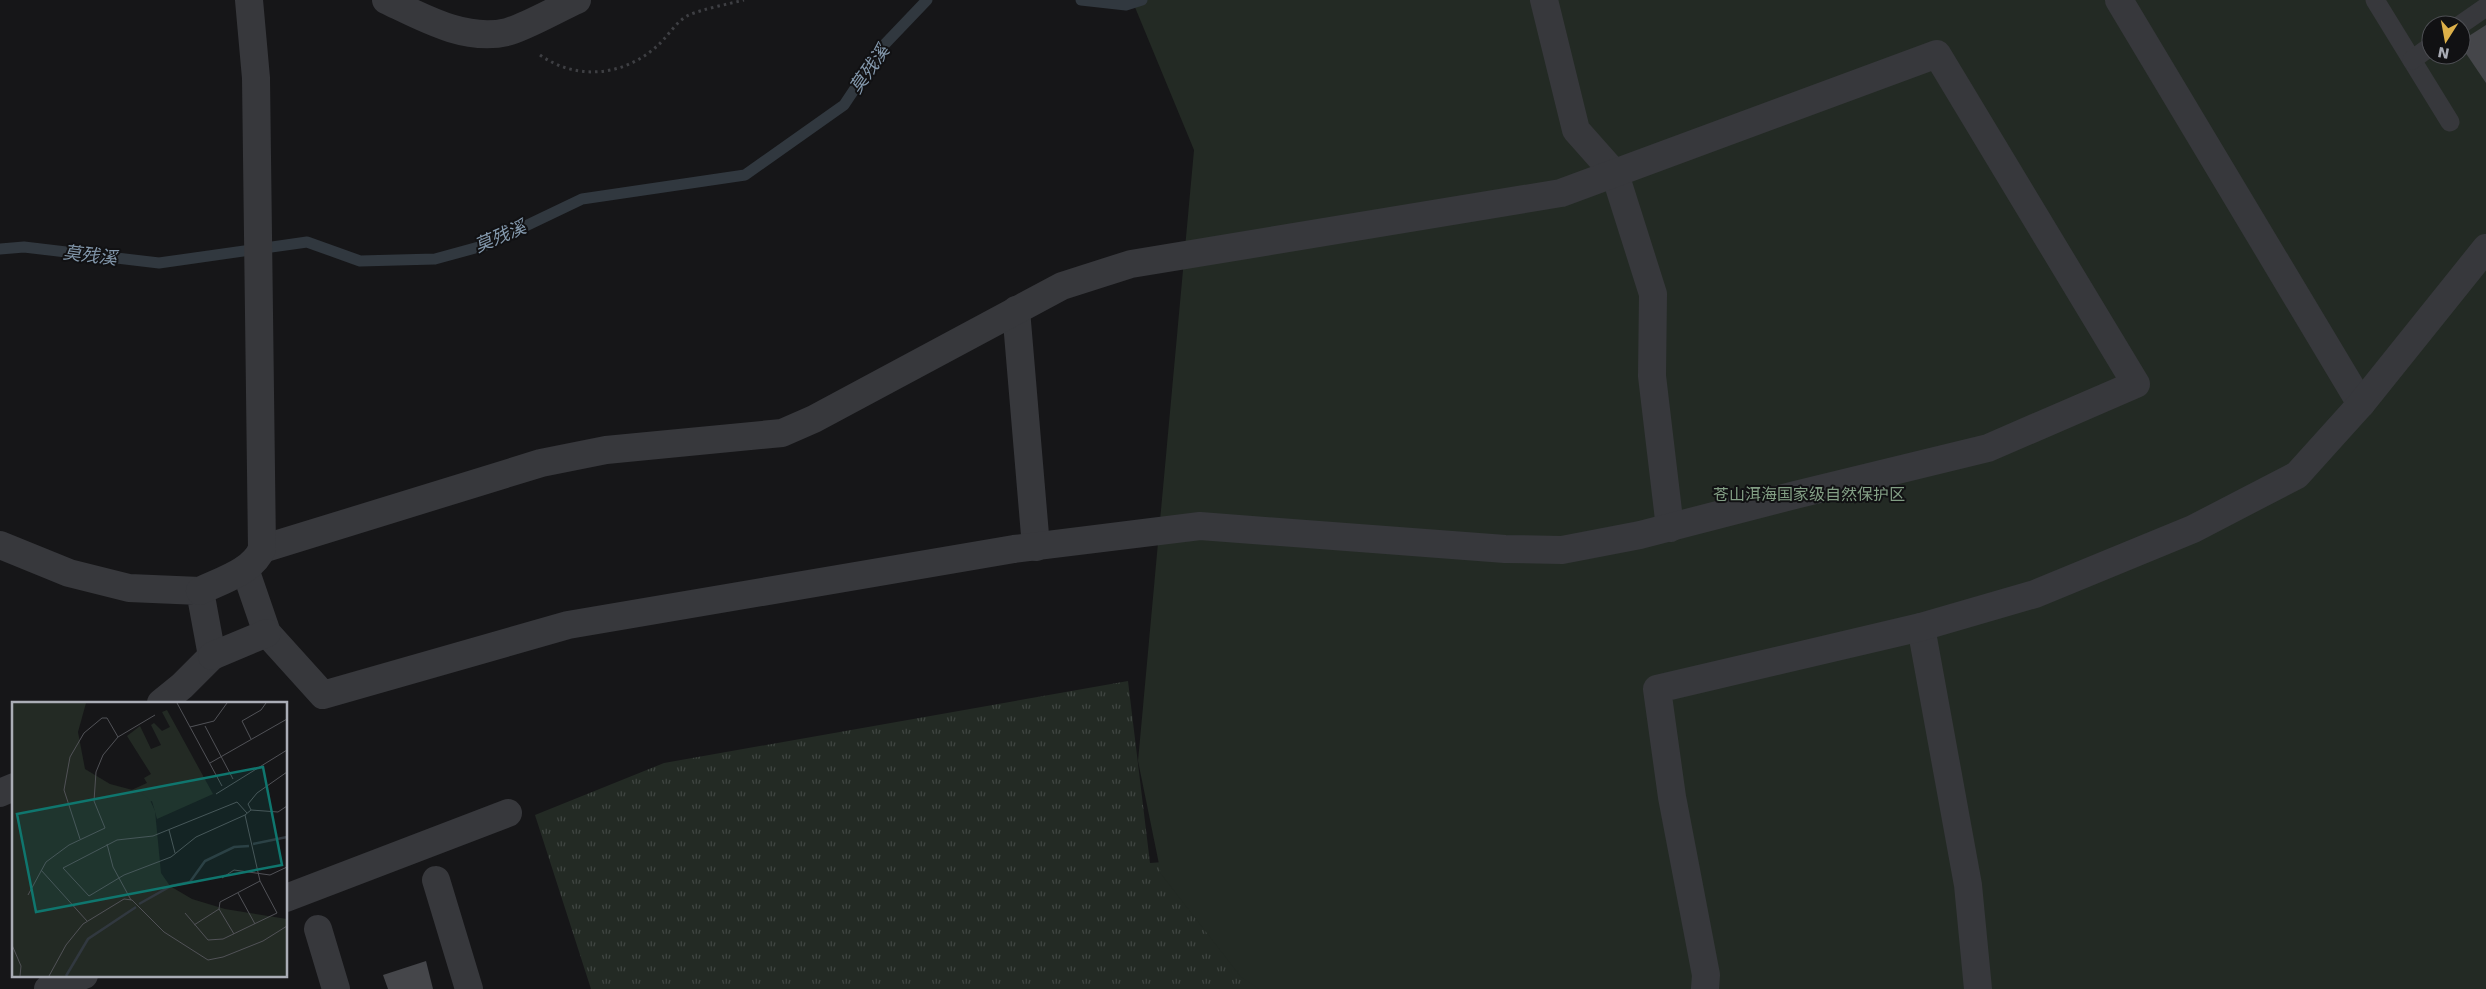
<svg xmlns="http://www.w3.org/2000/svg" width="2486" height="989" font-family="'DejaVu Sans','Noto Sans SC',sans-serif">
	<defs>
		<pattern id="grass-tufts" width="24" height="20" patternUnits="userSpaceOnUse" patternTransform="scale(1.25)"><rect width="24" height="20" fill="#232a24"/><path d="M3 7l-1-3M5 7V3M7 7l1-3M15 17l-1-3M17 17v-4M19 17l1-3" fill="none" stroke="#404642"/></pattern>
	</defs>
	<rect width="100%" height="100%" fill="#161618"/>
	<path fill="url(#grass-tufts)" d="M1128,681L1150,863L1379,846L1392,989H591L535,815L664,763Z"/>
	<path fill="#232a24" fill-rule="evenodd" d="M1132,0H2486V989H1259L1241,977L1161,874L1138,761L1194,150ZM2431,25H2461V55H2431Z"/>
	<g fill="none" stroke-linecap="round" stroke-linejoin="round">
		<g stroke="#31383f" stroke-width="11">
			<path d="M1081,0L1126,5L1142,0"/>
			<path d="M0,249L24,247L159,263L307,242L360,261L435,259L486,245L582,199L745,175L844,105L884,45L927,0"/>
		</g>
	</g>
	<g fill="#45464a">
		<path d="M2486,25V83L2461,46V41Z"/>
		<path d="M426,961L433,989H388L383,975Z"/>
	</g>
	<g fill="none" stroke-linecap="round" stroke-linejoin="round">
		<path stroke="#3e3f43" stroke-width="3" stroke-dasharray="2.5 4" stroke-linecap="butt" d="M540,55C577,81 623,76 656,47C667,38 676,21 689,15C702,9 729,4 744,0"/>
		<g stroke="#37383c" stroke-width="19">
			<path d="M2375,0L2450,122"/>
			<path d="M2460,25L2486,7"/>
			<path d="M2412,60L2431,46"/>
		</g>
		<g stroke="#37383c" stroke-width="28">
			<path d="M386,0C422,17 465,42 507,32C524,28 559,8 577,0"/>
			<path d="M1544,0L1576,130L1615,174L1653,294L1652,376L1670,528"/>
			<path d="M2119,0L2361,404"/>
			<path d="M1016,310L1036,547"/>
			<path d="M0,545L69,573L129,588L200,591L212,656L182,686L161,703"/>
			<path d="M245,569L267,633L323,695L568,625L1014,549L1200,526L1505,549L1562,550L1640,535L1795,495L1988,448L2136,384L1937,54L1561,193L1131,264L1062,286L814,419L782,433L606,450L541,463L262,549"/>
			<path d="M200,591C222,580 252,572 262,549L256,78L249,0"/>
			<path d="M1921,627L1968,885L1978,989"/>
			<path d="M212,656L267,633"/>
			<path d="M0,793L14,787"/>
			<path d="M436,880L469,989"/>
			<path d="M286,898L508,813"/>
			<path d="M318,929L336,989"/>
			<path d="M48,989L84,975"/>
			<path d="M1705,989L1706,975L1672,797L1657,689L1921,627L2035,594L2193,529L2297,475L2361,404L2486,248"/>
		</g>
	</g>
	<g text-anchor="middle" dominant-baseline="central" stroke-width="4" stroke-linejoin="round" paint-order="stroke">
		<g font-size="16" fill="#839f85" stroke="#111113">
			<text x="1809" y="494">苍山洱海国家级自然保护区</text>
		</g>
		<g font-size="18" font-style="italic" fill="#8499ad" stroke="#111113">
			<text transform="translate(869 69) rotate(-55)">莫残溪</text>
			<text transform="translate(500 236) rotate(-23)">莫残溪</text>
			<text transform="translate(90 255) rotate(7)">莫残溪</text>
		</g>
	</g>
	<g transform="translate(12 702)">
		<rect width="275" height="275" fill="#161618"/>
		<path d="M155,8L201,92L145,117L140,99L117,105L113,91L135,81L132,76L139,72L115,34L128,24L139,47L149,43L139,23L142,21L150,29L158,25L150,10Z" fill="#232a24"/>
		<path d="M0,1H74L66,30L73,67L98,82L128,90L138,98L143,109L149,171L158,184L180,197L213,207L275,217V274H0Z" fill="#232a24"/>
		<path fill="none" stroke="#31383f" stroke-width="2.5" d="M241,142L275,135M127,202L159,184L178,180L193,159L222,145L237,144M54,274L76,237L124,205"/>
		<path fill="none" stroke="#515257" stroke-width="1" d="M165,1L210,84M193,24L221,77M178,25L202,19L215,1M239,37L230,19L249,8L254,1M198,61L275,17M275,70L245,91L236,102L239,108L266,110L275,104M204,92L275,48M233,113L184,135L159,155L112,173L77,194L51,166L105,138L141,134L225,100L235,111M157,128L163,151M68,137L52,88L58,55L72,31L90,16H95L106,35M95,142L101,165L119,198M29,168L75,219M210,176L222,168L258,173L275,165M226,191L243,222M16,193L34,160L57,143L93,126L82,99L84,70L91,53L106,35L143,13M207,207L208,200L248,179M173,211L196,238L211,237L265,211L248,179L233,113L239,108M182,223L207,207L222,232M0,243L9,264L8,274M37,274L54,243L71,222L112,197L120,198L152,230L196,258L211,255L251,239L275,224"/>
		<path fill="#0f766e" fill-opacity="0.15" stroke="#0f766e" stroke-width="2.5" d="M251,65L270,163L24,210L5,112Z"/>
		<rect width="275" height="275" fill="none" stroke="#aaadb6" stroke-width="2.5"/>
	</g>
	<g transform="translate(2446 40) rotate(191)"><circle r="24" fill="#111113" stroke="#4e4f54"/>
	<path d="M0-4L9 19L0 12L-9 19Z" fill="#ddb049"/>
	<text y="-8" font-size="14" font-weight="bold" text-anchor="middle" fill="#aaadb6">N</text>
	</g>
</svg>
